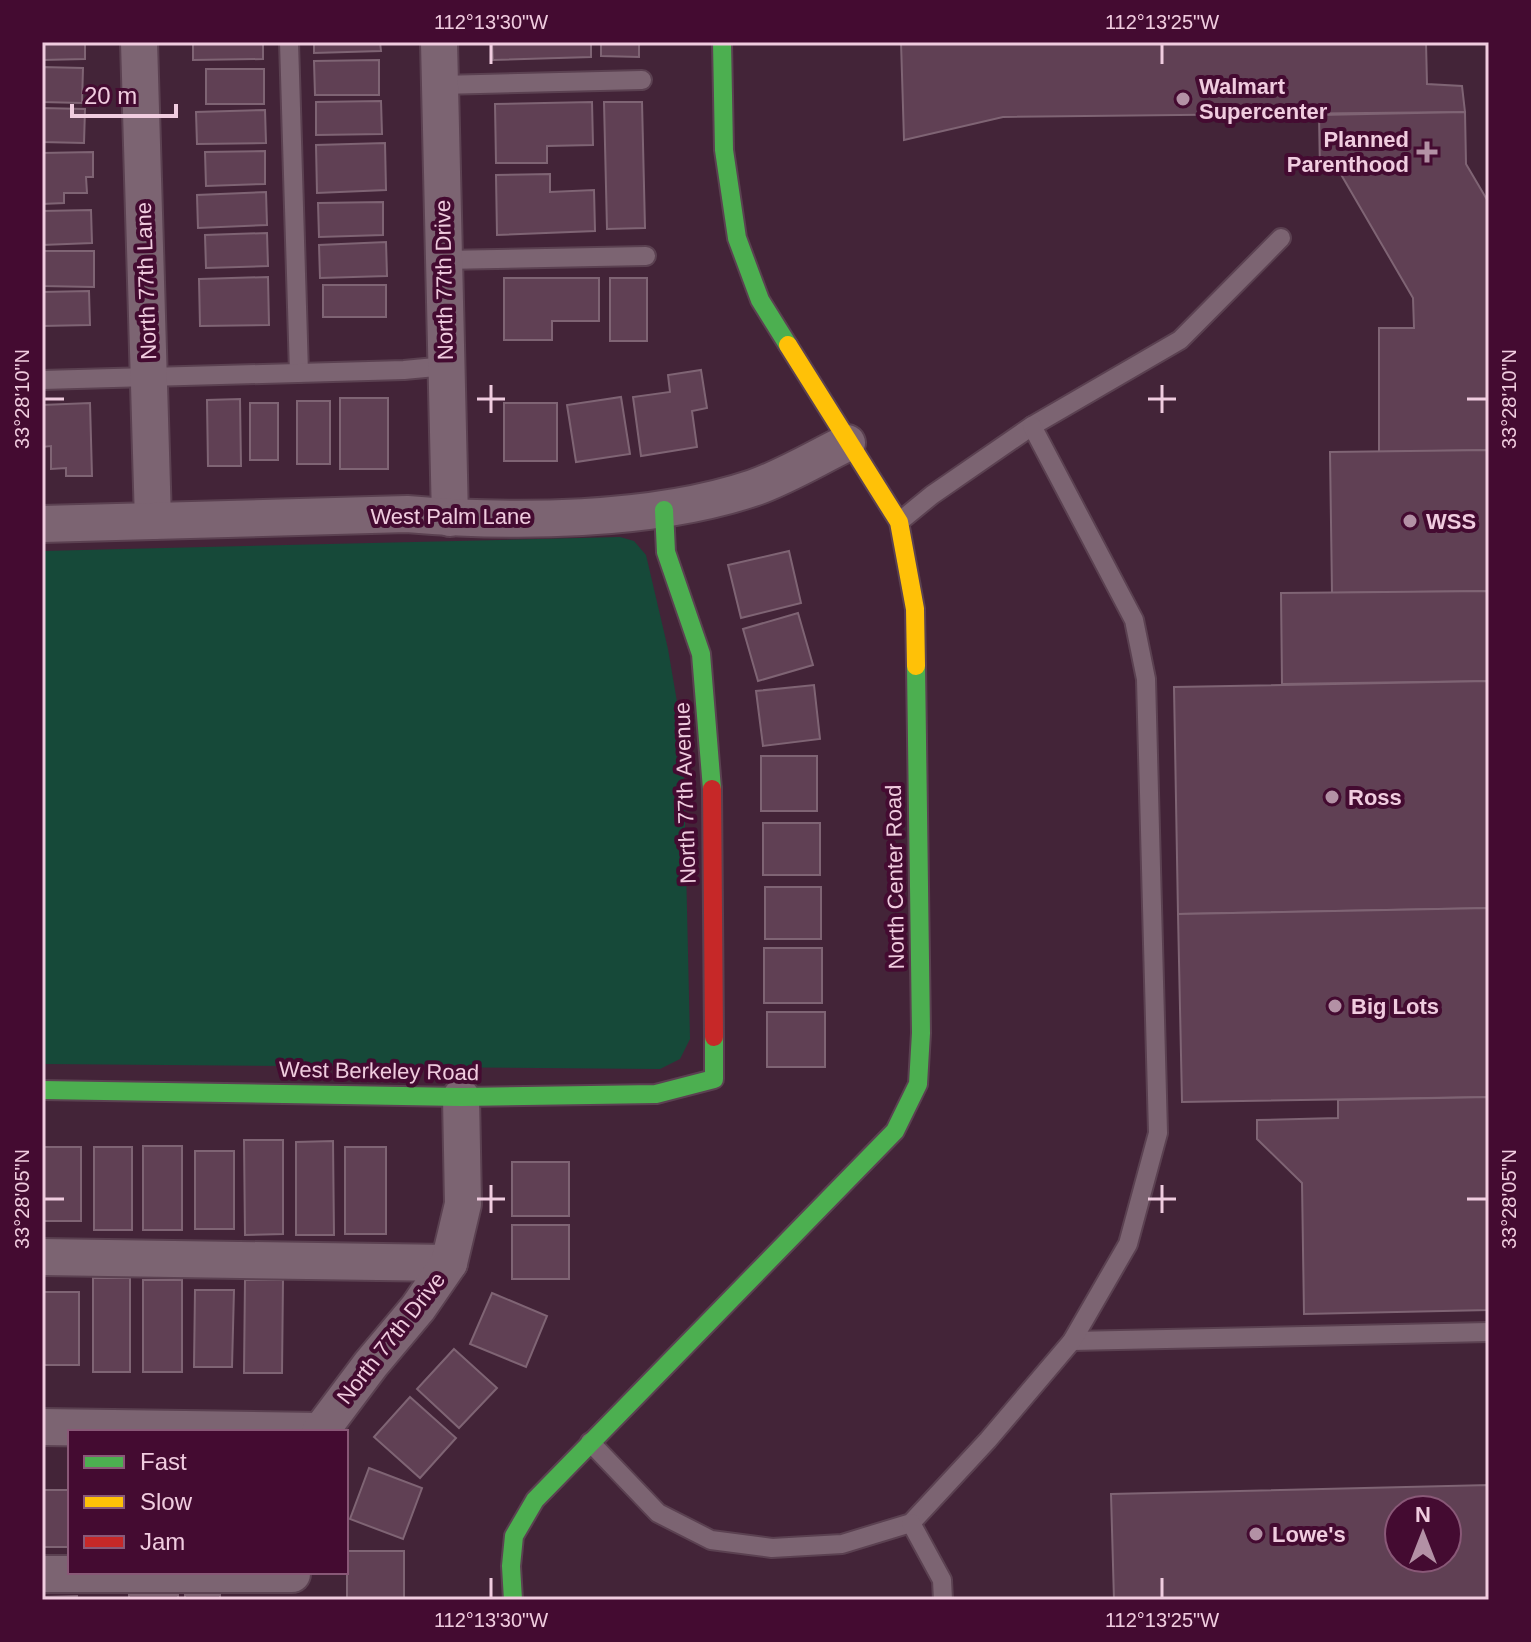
<svg xmlns="http://www.w3.org/2000/svg" width="1531" height="1642" font-family="Helvetica,sans-serif">
	<rect width="100%" height="100%" fill="#432438"/>
	<path fill="#164939" d="M620,537L634,541L646,555L668,649L683,737L690,1039L680,1059L660,1069L42,1064V551Z"/>
	<g fill="#604054" stroke="#7f6474" stroke-width="2" fill-rule="evenodd">
		<path d="M42,42H85V59L42,60Z"/>
		<path d="M193,42H263V59L193,60Z"/>
		<path d="M314,42H380L381,51L314,53Z"/>
		<path d="M492,42H591V57L493,60Z"/>
		<path d="M601,42H639V57L601,56Z"/>
		<path d="M901,42H1426L1427,84L1462,86L1465,112L1003,117L904,140Z"/>
		<path d="M379,60V95H315L314,61Z"/>
		<path d="M42,67L83,68L82,103L42,102Z"/>
		<rect x="206" y="69" width="58" height="35"/>
		<path d="M381,101L382,134L316,135V102Z"/>
		<path d="M592,102L593,145L547,146V163H496L495,104Z"/>
		<path d="M604,102H642L645,228L607,229Z"/>
		<path d="M42,108L85,109L84,143L42,142Z"/>
		<path d="M265,110L266,143L197,144L196,112Z"/>
		<path d="M1465,112L1466,164L1489,203V450L1379,452V328H1414L1413,298L1339,171H1320L1319,115Z"/>
		<path d="M385,143L386,190L317,193L316,145Z"/>
		<path d="M265,151V184L206,186L205,152Z"/>
		<path d="M93,152V177H86L87,193H64V203L42,204V153Z"/>
		<path d="M550,174V192L594,190L595,231L497,235L496,175Z"/>
		<path d="M266,192L267,225L198,228L197,195Z"/>
		<path d="M383,202V235L319,237L318,203Z"/>
		<path d="M91,210L92,243L42,245V211Z"/>
		<path d="M267,233L268,266L206,268L205,235Z"/>
		<path d="M386,242L387,276L320,278L319,245Z"/>
		<path d="M42,251H94V287L42,286Z"/>
		<path d="M268,277L269,325L200,326L199,279Z"/>
		<path d="M504,278H599V321H552V340H504Z"/>
		<rect x="610" y="278" width="37" height="63"/>
		<rect x="323" y="285" width="63" height="32"/>
		<path d="M89,291L90,325L42,326V292Z"/>
		<path d="M701,370L707,408L692,411L697,447L641,456L633,397L670,392L668,375Z"/>
		<path d="M621,397L630,454L576,462L567,405Z"/>
		<rect x="340" y="398" width="48" height="71"/>
		<path d="M240,399L241,466H208L207,400Z"/>
		<rect x="297" y="401" width="33" height="63"/>
		<path d="M90,403L92,476H66V468L51,469V446L42,447V405Z"/>
		<rect x="250" y="403" width="28" height="57"/>
		<rect x="504" y="403" width="53" height="58"/>
		<path d="M1489,450V591L1332,593L1330,452Z"/>
		<path d="M789,551L801,603L741,618L728,565Z"/>
		<path d="M1489,591V681L1282,684L1281,593Z"/>
		<path d="M798,613L813,665L758,681L743,629Z"/>
		<path d="M1489,681V908L1178,914L1174,687Z"/>
		<path d="M814,685L820,739L763,746L756,691Z"/>
		<rect x="761" y="756" width="56" height="55"/>
		<rect x="763" y="823" width="57" height="52"/>
		<rect x="765" y="887" width="56" height="52"/>
		<path d="M1489,908V1097L1182,1102L1178,914Z"/>
		<rect x="764" y="948" width="58" height="55"/>
		<rect x="767" y="1012" width="58" height="55"/>
		<path d="M1489,1097V1310L1304,1314L1302,1183L1257,1139V1120L1338,1118V1100Z"/>
		<path d="M244,1140H283V1234L245,1235Z"/>
		<path d="M333,1141L334,1235H296V1142Z"/>
		<rect x="143" y="1146" width="39" height="84"/>
		<rect x="43" y="1147" width="38" height="74"/>
		<rect x="94" y="1147" width="38" height="83"/>
		<rect x="345" y="1147" width="41" height="87"/>
		<rect x="195" y="1151" width="39" height="78"/>
		<rect x="512" y="1162" width="57" height="54"/>
		<rect x="512" y="1225" width="57" height="54"/>
		<rect x="93" y="1278" width="37" height="94"/>
		<rect x="143" y="1280" width="39" height="92"/>
		<path d="M245,1280H283L282,1373H244Z"/>
		<path d="M195,1290H234L232,1367H194Z"/>
		<rect x="42" y="1292" width="37" height="73"/>
		<path d="M492,1293L547,1316L526,1367L470,1344Z"/>
		<path d="M454,1349L497,1388L459,1428L417,1389Z"/>
		<path d="M410,1397L456,1438L420,1478L374,1437Z"/>
		<path d="M369,1468L422,1488L403,1539L350,1519Z"/>
		<path d="M1489,1485V1600H1114L1111,1494ZM1399,1510H1447V1558H1399Z"/>
		<rect x="42" y="1490" width="28" height="57"/>
		<rect x="347" y="1551" width="57" height="49"/>
		<rect x="129" y="1595" width="49" height="5"/>
		<rect x="185" y="1595" width="35" height="5"/>
		<path d="M77,1596V1600H44V1597Z"/>
		<rect x="84" y="1598" width="33" height="2"/>
	</g>
	<g fill="none" stroke-linecap="round" stroke-linejoin="round">
		<defs>
			<g id="lane">
				<path d="M289,42L299,373"/>
				<path d="M440,85L642,80"/>
				<path d="M443,260L646,256"/>
				<path d="M42,380L404,370L446,366"/>
				<path d="M899,522L932,495L1032,426L1180,340L1281,238"/>
				<path d="M1072,1341L1489,1332"/>
				<path d="M590,1442L658,1513L711,1540L772,1548L842,1544L911,1523L988,1440L1072,1341L1128,1244L1158,1133L1146,679L1134,620L1032,426"/>
				<path d="M911,1523L942,1580L943,1600"/>
			</g>
			<g id="street">
				<path d="M139,42L153,521"/>
				<path d="M439,42L450,518"/>
				<path d="M42,524L407,514C513,523 652,522 753,488C785,477 816,458 847,443"/>
				<path d="M42,1257L449,1263"/>
				<path d="M42,1427L320,1431"/>
				<path d="M320,1432L371,1364L418,1308L449,1263L463,1204L461,1097"/>
				<path d="M42,1574H292"/>
			</g>
			<g id="fast">
				<path d="M722,42L724,150L737,238L760,300L788,345"/>
				<path d="M664,510L666,552L701,654L712,789"/>
				<path d="M42,1090L461,1097L656,1094L714,1079V1037"/>
				<path d="M513,1600L511,1566L514,1536L535,1500L895,1131L918,1084L921,1033L916,666"/>
			</g>
			<path id="slow" d="M788,345L899,522L915,609L916,666"/>
			<path id="jam" d="M712,789L714,1037"/>
		</defs>
		<use href="#lane" stroke="#5b4151" stroke-width="22"/>
		<use href="#street" stroke="#5b4151" stroke-width="40"/>
		<use href="#fast" stroke="#5b4151" stroke-width="22"/>
		<use href="#slow" stroke="#5b4151" stroke-width="22"/>
		<use href="#jam" stroke="#5b4151" stroke-width="22"/>
		<use href="#lane" stroke="#7c6472" stroke-width="18"/>
		<use href="#street" stroke="#7c6472" stroke-width="36"/>
		<use href="#fast" stroke="#4caf50" stroke-width="18"/>
		<use href="#slow" stroke="#ffc107" stroke-width="18"/>
		<use href="#jam" stroke="#c62828" stroke-width="18"/>
	</g>
	<path fill="none" stroke="#f0ccdf" stroke-width="3" d="M491,44V64M1162,44V64M491,385V413M1162,385V413M44,399H64M477,399H505M1148,399H1176M1467,399H1487M491,1185V1213M1162,1185V1213M44,1199H64M477,1199H505M1148,1199H1176M1467,1199H1487M491,1578V1598M1162,1578V1598"/>
	<g fill="#b391a5" stroke="#440b31" stroke-width="3">
		<circle cx="1183" cy="99" r="8"/>
		<path d="M1423 140h8v8h8v8h-8v8h-8v-8h-8v-8h8z"/>
		<circle cx="1410" cy="521" r="8"/>
		<circle cx="1332" cy="797" r="8"/>
		<circle cx="1335" cy="1006" r="8"/>
		<circle cx="1256" cy="1534" r="8"/>
	</g>
	<g text-anchor="middle" dominant-baseline="central" stroke-width="8" stroke-linejoin="round" paint-order="stroke">
		<g font-size="22" font-weight="bold" fill="#f0ccdf" stroke="#440b31" text-anchor="start">
			<text x="1199" y="86">Walmart<tspan x="1199" dy="25">Supercenter</tspan></text>
			<text x="1409" y="139" text-anchor="end">Planned<tspan x="1409" dy="25">Parenthood</tspan></text>
			<text x="1426" y="521">WSS</text>
			<text x="1348" y="797">Ross</text>
			<text x="1351" y="1006">Big Lots</text>
			<text x="1272" y="1534">Lowe's</text>
		</g>
		<g font-size="22" fill="#f0ccdf" stroke="#440b31">
			<text transform="translate(444 280) rotate(-91)">North 77th Drive</text>
			<text transform="translate(146 281) rotate(-92)">North 77th Lane</text>
			<text x="451" y="516">West Palm Lane</text>
			<text transform="translate(685 793) rotate(-92)">North 77th Avenue</text>
			<text transform="translate(895 877) rotate(-91)">North Center Road</text>
			<text transform="translate(379 1071) rotate(1)">West Berkeley Road</text>
			<text transform="translate(391 1338) rotate(-52)">North 77th Drive</text>
		</g>
	</g>
	<rect width="1531" height="1642" fill="none" stroke="#440b31" stroke-width="88"/>
	<rect x="68" y="1430" width="280" height="144" fill="#440b31" stroke="#895877" stroke-width="2"/>
	<rect x="84" y="1456" width="40" height="12" fill="#4caf50" stroke="#895877" stroke-width="2"/>
	<text x="140" y="1470" font-size="24" fill="#f0ccdf">Fast</text>
	<rect x="84" y="1496" width="40" height="12" fill="#ffc107" stroke="#895877" stroke-width="2"/>
	<text x="140" y="1510" font-size="24" fill="#f0ccdf">Slow</text>
	<rect x="84" y="1536" width="40" height="12" fill="#c62828" stroke="#895877" stroke-width="2"/>
	<text x="140" y="1550" font-size="24" fill="#f0ccdf">Jam</text>
	<g transform="translate(1423 1534)"><circle r="38" fill="#440b31" stroke="#895877" stroke-width="2"/>
	<path d="M0-6L14 30L0 20L-14 30Z" fill="#b391a5"/>
	<text y="-12" font-size="22" font-weight="bold" text-anchor="middle" fill="#f0ccdf">N</text>
	</g>
	<path d="M72 104v12h104v-12" fill="none" stroke="#f0ccdf" stroke-width="4"/>
	<text x="84" y="104" font-size="24" fill="#f0ccdf" stroke="#440b31" stroke-width="6" paint-order="stroke">20 m</text>
	<rect x="44" y="44" width="1443" height="1554" fill="none" stroke="#f0ccdf" stroke-width="3"/>
	<g font-size="20" text-anchor="middle" fill="#f0ccdf">
		<text x="491" y="29">112°13'30"W</text>
		<text x="1162" y="29">112°13'25"W</text>
		<text transform="translate(22 399) rotate(-90)" y="7">33°28'10"N</text>
		<text transform="translate(1509 399) rotate(-90)" y="7">33°28'10"N</text>
		<text transform="translate(22 1199) rotate(-90)" y="7">33°28'05"N</text>
		<text transform="translate(1509 1199) rotate(-90)" y="7">33°28'05"N</text>
		<text x="491" y="1627">112°13'30"W</text>
		<text x="1162" y="1627">112°13'25"W</text>
	</g>
</svg>
